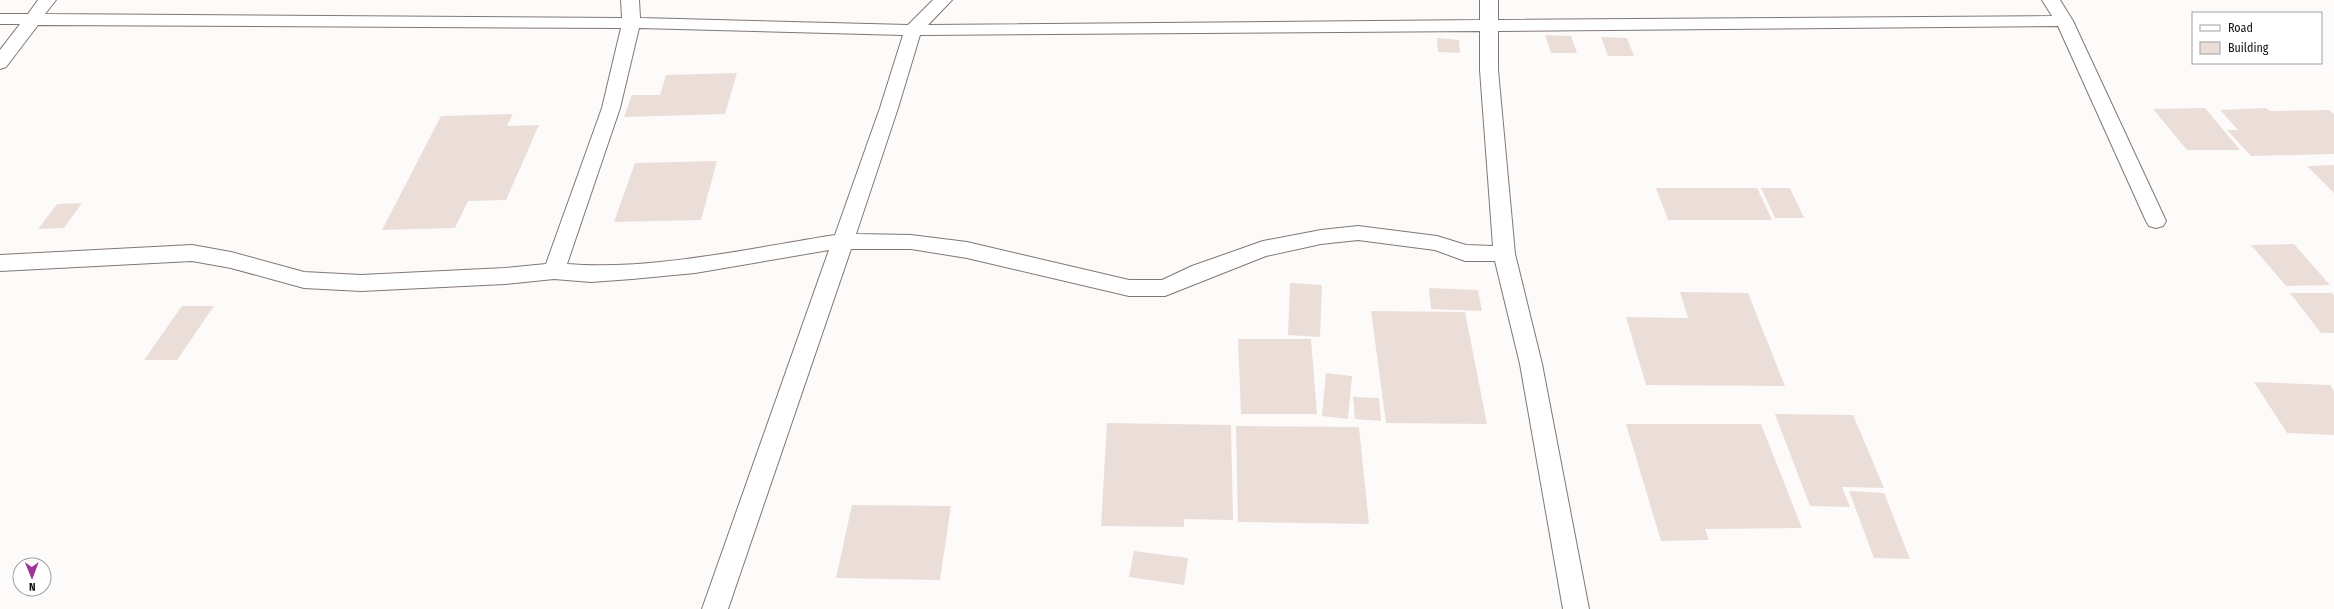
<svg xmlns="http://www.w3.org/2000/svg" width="2334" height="609" font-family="'Fira Sans Condensed',sans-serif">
	<rect width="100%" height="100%" fill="#fdfbfa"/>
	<g fill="#ebded9">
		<path d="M1545,35L1571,36L1577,53H1551Z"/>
		<path d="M1601,37L1627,38L1634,56H1608Z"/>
		<path d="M1437,38L1459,40L1460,53L1438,52Z"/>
		<path d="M737,73L725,114L624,117L632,95H660L666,75Z"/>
		<path d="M2205,108L2240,150H2187L2153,109Z"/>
		<path d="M2266,108L2270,111L2329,110L2334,114V154L2251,156L2227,130H2238L2220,110Z"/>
		<path d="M513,114L507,126L539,125L506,200L468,201L455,228L382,230L441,116Z"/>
		<path d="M717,161L701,220L614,222L635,163Z"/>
		<path d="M2334,165V193L2307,166Z"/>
		<path d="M1656,188H1757L1772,220H1668Z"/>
		<path d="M1761,188H1790L1804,218H1775Z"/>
		<path d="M82,203L64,228L38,229L57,204Z"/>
		<path d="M2294,244L2330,285L2286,286L2251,245Z"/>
		<path d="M1290,283L1322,285L1320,337L1288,335Z"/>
		<path d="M1429,288L1478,290L1482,311L1431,309Z"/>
		<path d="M1680,292L1748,293L1785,386L1646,385L1626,317L1688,318Z"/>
		<path d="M2290,293H2332L2334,296V333H2321Z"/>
		<path d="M182,306H214L177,360H144Z"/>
		<path d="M1371,311L1465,312L1487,424L1386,423Z"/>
		<path d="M1238,339H1311L1317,414H1241Z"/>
		<path d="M1326,373L1352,376L1348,419L1322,416Z"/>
		<path d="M2254,382L2330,385L2334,391V435L2287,433Z"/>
		<path d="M1353,397L1379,398L1381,421L1355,419Z"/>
		<path d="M1775,414L1853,415L1884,488L1842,487L1850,507L1810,506Z"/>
		<path d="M1107,423L1231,425L1233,520L1184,519V527L1101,526Z"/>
		<path d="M1626,424H1761L1802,528L1705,529L1709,540L1661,541Z"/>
		<path d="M1236,426L1359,427L1369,524L1238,522Z"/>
		<path d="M1849,491L1884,493L1910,559L1874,558Z"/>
		<path d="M852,505L951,506L940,580L836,578Z"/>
		<path d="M1134,551L1188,558L1184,585L1129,577Z"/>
	</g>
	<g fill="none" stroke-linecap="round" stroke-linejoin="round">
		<defs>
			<path id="street" d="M38,0H56L45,14L622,18L621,0H639L640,18L908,25L933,0H952L928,25L1480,20V0H1498V20L2052,16L2042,0H2060L2073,21L2166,221L2163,226L2156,228L2149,226L2146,221L2058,26L1498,31V70L1515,254L1542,364L1589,609H1563L1520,364L1495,261H1465L1435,250L1358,240L1321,244L1266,256L1165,296H1129L967,258L911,249H851L728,609H702L829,250L695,273L632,279L591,282L554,279L505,284L361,291L304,288L231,268L192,261L0,271V255L192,245L231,252L304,272L361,275L505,268L546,264L602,108L621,28L38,25L6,67L0,69V50L20,24H0V14H28ZM639,28L903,35L880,108L835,235C751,248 651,271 567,264L620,108ZM1480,31V70L1493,246L1466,245L1437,236L1358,226L1321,230L1263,241L1192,266L1162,280H1129L967,242L911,235L856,234L898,108L920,35Z"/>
		</defs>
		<use href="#street" stroke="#827772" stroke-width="2"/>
		<use href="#street" fill="#fff" fill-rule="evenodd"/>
	</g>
	<rect x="2192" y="12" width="130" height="52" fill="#ffffff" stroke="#a1a09f"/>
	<rect x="2200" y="25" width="20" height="6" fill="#ffffff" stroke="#a1a09f"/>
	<text x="2228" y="32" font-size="12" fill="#15110f">Road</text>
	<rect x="2200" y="42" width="20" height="12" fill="#ebded9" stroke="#a1a09f"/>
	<text x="2228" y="52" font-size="12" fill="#15110f">Building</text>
	<g transform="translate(32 577) rotate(179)"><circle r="19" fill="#ffffff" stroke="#a1a09f"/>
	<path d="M0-3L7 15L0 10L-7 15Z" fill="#9d3497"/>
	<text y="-6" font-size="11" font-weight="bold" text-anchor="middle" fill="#15110f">N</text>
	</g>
</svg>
